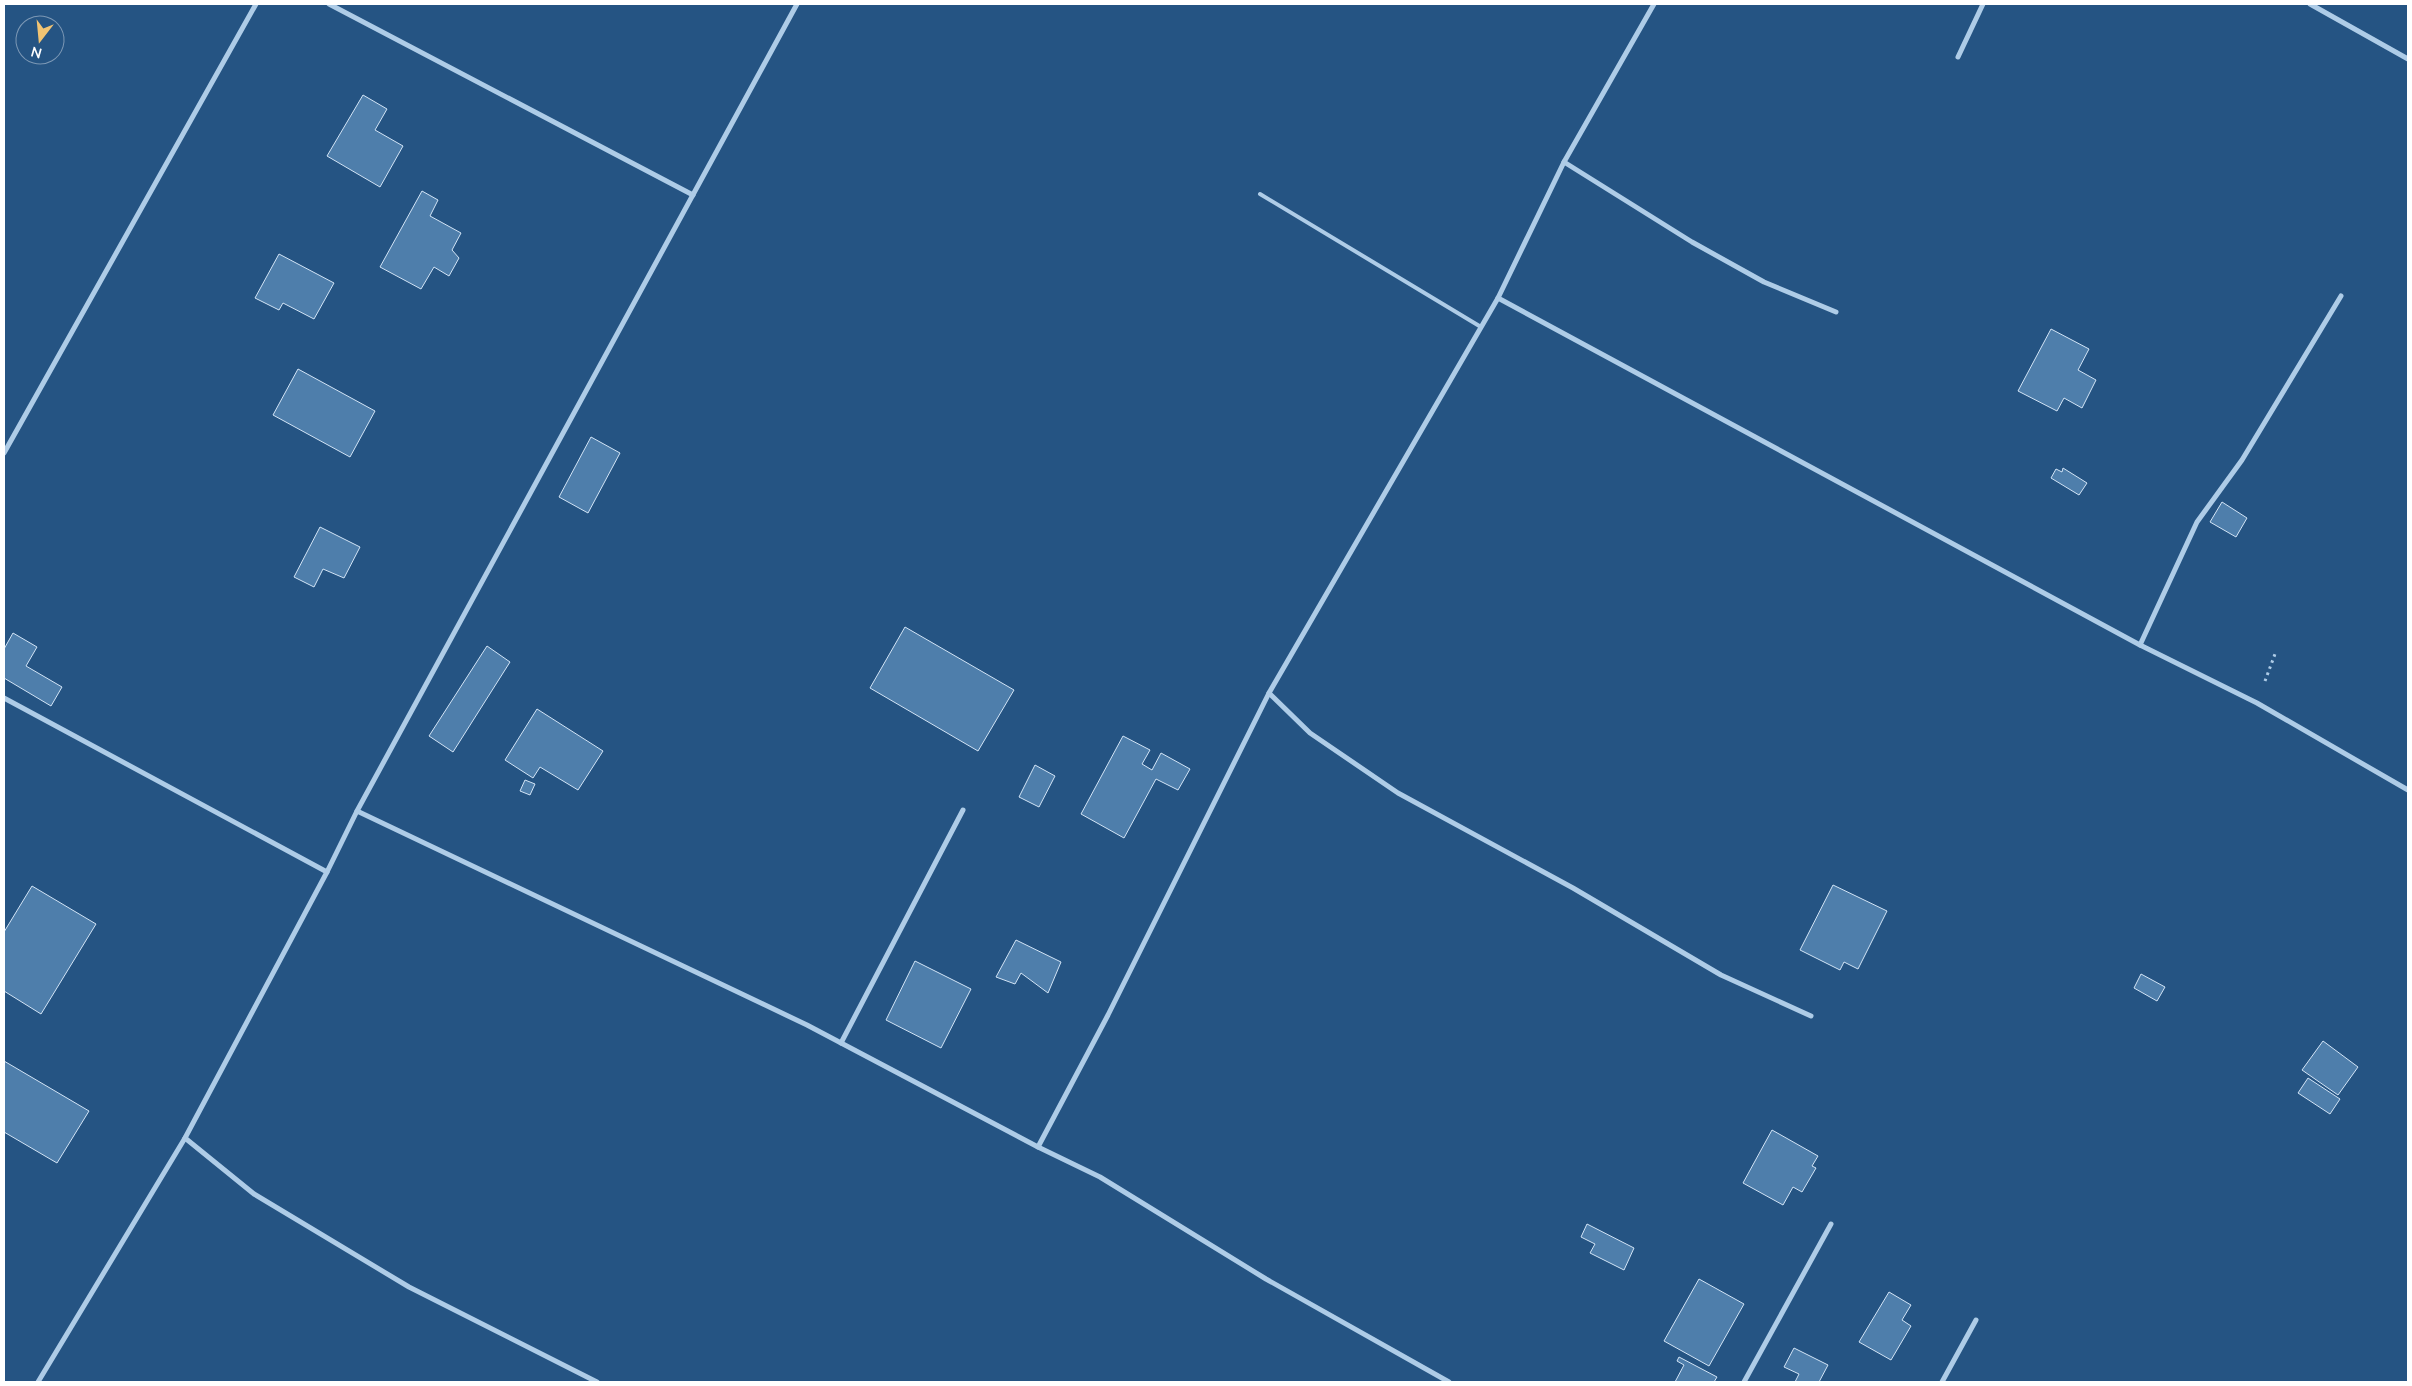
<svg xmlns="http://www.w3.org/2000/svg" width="2412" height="1386" font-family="'Nunito Sans',sans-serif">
	<rect width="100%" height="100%" fill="#255483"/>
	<g fill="#4e7eab" stroke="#d2e4f6">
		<path d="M363,95L387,109L375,130L403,146L380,187L327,156Z"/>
		<path d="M422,191L438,200L430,216L461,233L452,250L459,258L449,276L434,267L421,289L380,267Z"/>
		<path d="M279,254L334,283L314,319L283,303L279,310L255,298Z"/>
		<path d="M2051,329L2089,349L2078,370L2096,380L2082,408L2064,398L2057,411L2018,391Z"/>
		<path d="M298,369L375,411L350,457L273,415Z"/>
		<path d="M591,437L620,453L588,513L559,497Z"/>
		<path d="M2063,468L2087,483L2079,495L2051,478L2056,469L2062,472Z"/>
		<path d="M2222,502L2247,518L2236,537L2210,522Z"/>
		<path d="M320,527L360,547L344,578L323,569L314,587L294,577Z"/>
		<path d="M905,627L1014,690L978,751L870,688Z"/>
		<path d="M13,633L37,647L26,666L62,687L51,706L4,678V649Z"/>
		<path d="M487,646L510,662L453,752L429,736Z"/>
		<path d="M537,709L603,751L578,790L540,767L533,778L505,760Z"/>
		<path d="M1123,736L1150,750L1142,764L1152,770L1161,753L1190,769L1178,790L1156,779L1124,838L1081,814Z"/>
		<path d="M1035,765L1055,776L1039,807L1019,797Z"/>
		<path d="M525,780L535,784L530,795L520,791Z"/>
		<path d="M1833,885L1887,911L1858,969L1844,962L1840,970L1800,950Z"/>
		<path d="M32,886L96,924L41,1014L4,991V932Z"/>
		<path d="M1016,940L1061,962L1048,993L1021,973L1015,984L996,977Z"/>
		<path d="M915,961L971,989L941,1048L886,1020Z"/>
		<path d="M2141,974L2165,987L2157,1001L2134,988Z"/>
		<path d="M2323,1041L2358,1067L2338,1095L2302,1070Z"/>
		<path d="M4,1061L89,1111L57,1163L4,1132Z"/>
		<path d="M2308,1078L2340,1099L2330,1114L2298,1093Z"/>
		<path d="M1772,1130L1818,1156L1812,1166L1816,1168L1802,1192L1793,1187L1783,1205L1743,1183Z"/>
		<path d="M1587,1224L1634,1248L1624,1270L1590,1253L1595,1244L1581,1237Z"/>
		<path d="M1699,1279L1744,1304L1709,1366L1664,1341Z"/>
		<path d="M1889,1292L1911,1305L1902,1320L1911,1326L1891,1360L1859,1342Z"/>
		<path d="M1794,1348L1828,1365L1819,1382H1795L1799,1374L1784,1367Z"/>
		<path d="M1679,1357L1717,1377L1714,1382H1675L1684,1365L1677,1361Z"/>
	</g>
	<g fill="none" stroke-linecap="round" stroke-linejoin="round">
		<path stroke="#aecce7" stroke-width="3" stroke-dasharray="2.5 4" stroke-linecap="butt" d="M2265,681L2275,654"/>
		<path stroke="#aecce7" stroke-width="4" d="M1260,194L1481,327"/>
		<g stroke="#aecce7" stroke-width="5">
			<path d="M329,4L693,195"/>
			<path d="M2310,4L2408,59"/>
			<path d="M1958,57L1983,4"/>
			<path d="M1564,162L1692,242L1764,282L1836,312"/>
			<path d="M1498,298L2140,645L2197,522L2242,460L2341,296"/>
			<path d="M4,453L256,4"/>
			<path d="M2140,645L2257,703L2408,790"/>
			<path d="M1269,693L1310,733L1398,793L1573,888L1721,975L1811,1016"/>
			<path d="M4,698L327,872"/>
			<path d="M357,811L807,1025L1038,1147L1108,1015L1269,693L1498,298L1564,162L1654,4"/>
			<path d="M841,1043L963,810"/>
			<path d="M185,1138L254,1194L409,1287L597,1382"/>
			<path d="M1038,1147L1100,1177L1266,1279L1449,1382"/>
			<path d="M38,1382L185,1138L327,872L357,811L797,4"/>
			<path d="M1744,1382L1831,1224"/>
			<path d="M1942,1382L1976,1320"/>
		</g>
	</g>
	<rect width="2412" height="1386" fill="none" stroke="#ffffff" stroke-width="10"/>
	<g transform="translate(40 40) rotate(196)"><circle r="24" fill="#255483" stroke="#7c98b5"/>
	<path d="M0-4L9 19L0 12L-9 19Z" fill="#f1c473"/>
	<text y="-8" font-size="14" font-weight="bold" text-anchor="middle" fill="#ffffff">N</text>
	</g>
</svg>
